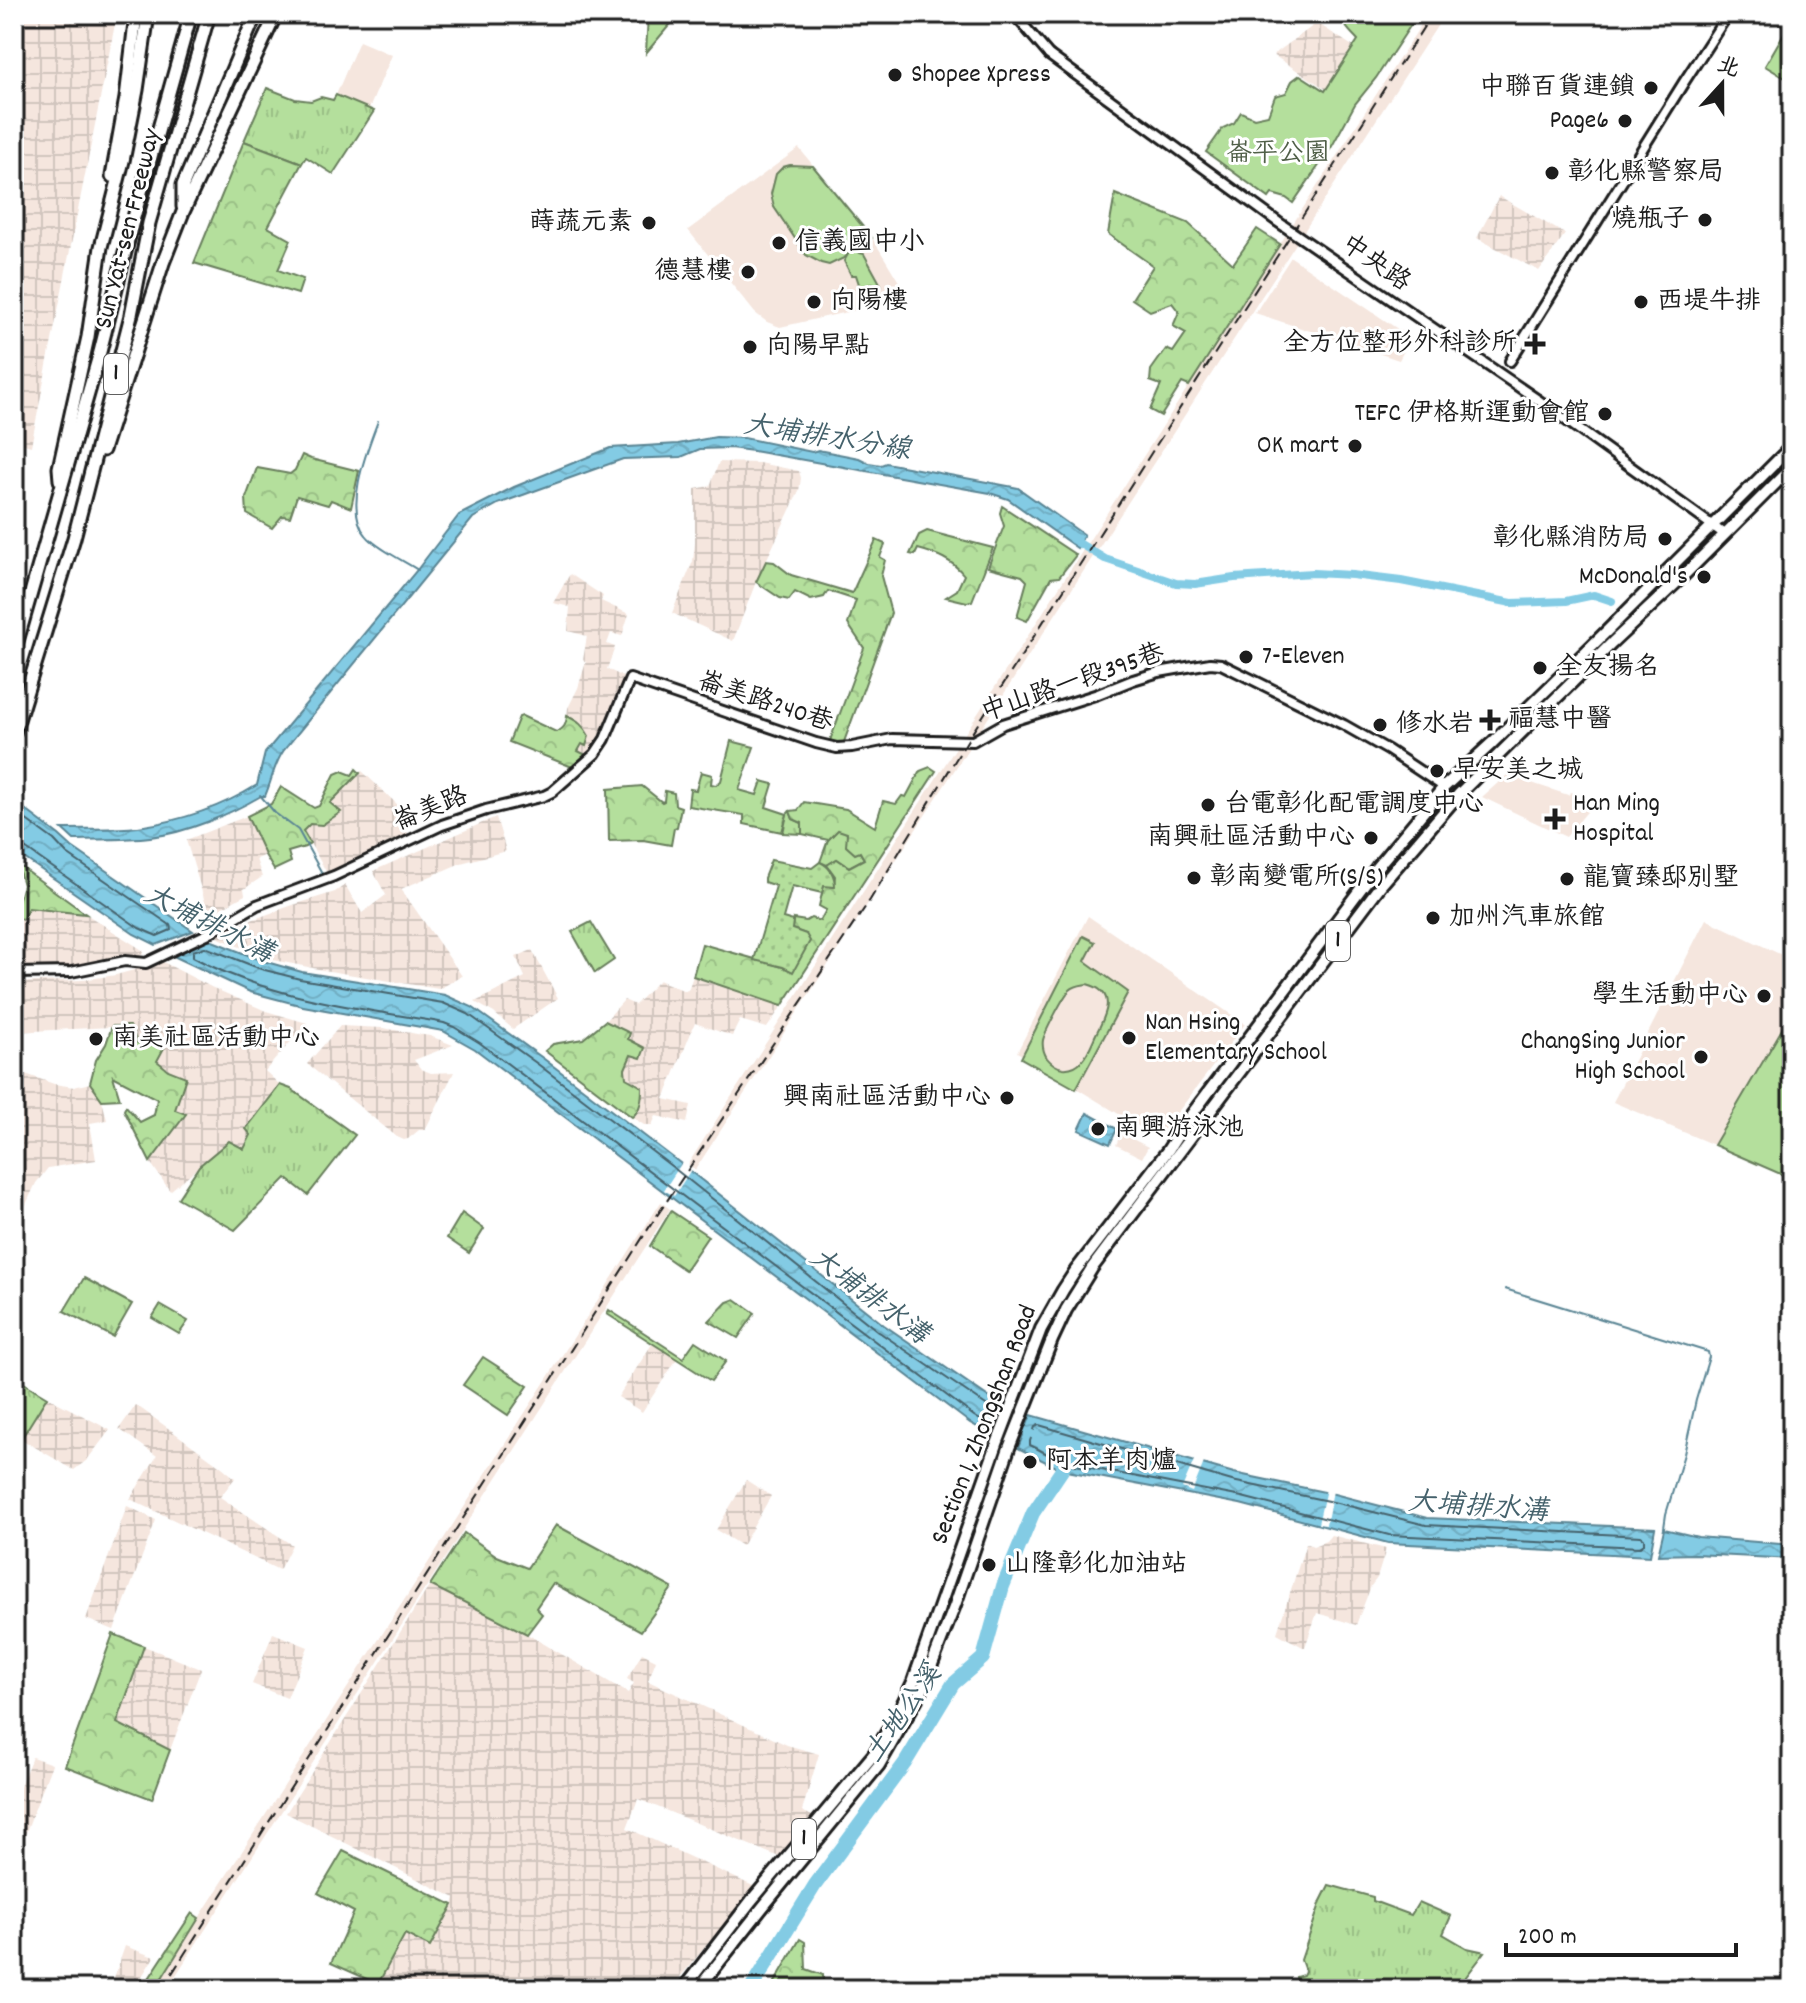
<svg xmlns="http://www.w3.org/2000/svg" width="1806" height="2003" font-family="Dekko,'LXGW WenKai TC',sans-serif">
	<defs>
		<pattern id="industrial-grid" width="8" height="8" patternUnits="userSpaceOnUse" patternTransform="scale(2)"><rect width="8" height="8" fill="#f5e6de"/><path d="M0 4h8M4 0v8" fill="none" stroke="#d1c5be"/></pattern>
		<pattern id="grass-tufts" width="24" height="20" patternUnits="userSpaceOnUse" patternTransform="scale(2)"><rect width="24" height="20" fill="#b4df9c"/><path d="M3 7l-1-3M5 7V3M7 7l1-3M15 17l-1-3M17 17v-4M19 17l1-3" fill="none" stroke="#9abf86"/></pattern>
		<pattern id="forest-crowns" width="20" height="18" patternUnits="userSpaceOnUse" patternTransform="scale(2)"><rect width="20" height="18" fill="#b4df9c"/><path d="M2 6a3 3 0 1 1 6 0M12 15a3 3 0 1 1 6 0" fill="none" stroke="#9abf86"/></pattern>
		<pattern id="garden-dots" width="8" height="8" patternUnits="userSpaceOnUse" patternTransform="scale(2)"><rect width="8" height="8" fill="#b4df9c"/><path d="M2 2h.1M6 6h.1" fill="none" stroke="#9abf86" stroke-width="1.8" stroke-linecap="round"/></pattern>
		<pattern id="water-waves" width="16" height="10" patternUnits="userSpaceOnUse" patternTransform="scale(2)"><rect width="16" height="10" fill="#83cbe4"/><path d="M0 5q4-4 8 0t8 0" fill="none" stroke="#71aec3"/></pattern>
	</defs>
	<rect width="100%" height="100%" fill="#fff"/>
	<filter id="ink" filterUnits="userSpaceOnUse"><feTurbulence type="fractalNoise" baseFrequency=".0125" numOctaves="2"/><feDisplacementMap in="SourceGraphic" scale="16" xChannelSelector="R" yChannelSelector="G"/><feConvolveMatrix kernelMatrix="1 2 1 2 8 2 1 2 1" color-interpolation-filters="sRGB"/></filter>
	<g filter="url(#ink)">
		<g fill="#f5e6de">
			<path d="M1428,14H1445L695,1170L688,1164Z"/>
			<path d="M359,41L392,55L369,109L336,95Z"/>
			<path d="M799,148L873,239L907,295L901,300L780,327L767,322L755,313L688,230Z"/>
			<path d="M1291,257L1411,338L1399,360L1255,313Z"/>
			<path d="M1507,775L1568,795L1571,792L1596,801L1566,837L1482,797Z"/>
			<path d="M1088,916L1245,1024L1158,1138L1017,1052Z"/>
			<path d="M1706,919L1792,960V1012L1714,1145L1613,1102Z"/>
			<path d="M1121,1133L1148,1147L1142,1158L1116,1145Z"/>
			<path d="M661,1202L670,1209L167,1989H155L199,1918Z"/>
		</g>
		<g fill="url(#industrial-grid)">
			<path d="M14,14H117L31,446L14,441Z"/>
			<path d="M1317,23L1354,47L1326,89L1273,55Z"/>
			<path d="M1499,196L1565,234L1539,271L1477,238Z"/>
			<path d="M719,462L759,463L799,471L801,478L799,491L756,582L733,641L672,613L693,561L695,543V489L710,486Z"/>
			<path d="M570,574L603,596L601,601L629,614L622,636L611,633L607,644L615,647L607,669L632,681L594,759L577,751L582,743L586,745L577,720L567,716L568,708L578,688L586,662L583,660L587,636L568,631L570,607L553,603Z"/>
			<path d="M362,771L401,808L399,814L411,841L332,882L303,831L310,824L340,812L330,803Z"/>
			<path d="M247,816L265,855L256,859L262,877L244,889L245,895L209,915L186,840Z"/>
			<path d="M496,817L506,851L461,863L401,889L462,976L439,989L323,970L268,959L217,937L216,933L290,906L335,892L345,885L362,913L386,895L373,871Z"/>
			<path d="M28,908L86,914L144,951L142,955L114,963L74,969L14,974V918L23,919Z"/>
			<path d="M532,950L558,998L513,1029L494,1013L475,1002L525,977L516,957Z"/>
			<path d="M163,962L211,987L266,1011L307,1023L265,1071L280,1085L246,1129L251,1135L244,1149L229,1141L170,1191L150,1162L186,1115L175,1110L168,1070L157,1061L163,1048L153,1037L136,1043L130,1026L14,1032V983L82,980L116,975Z"/>
			<path d="M693,976L782,1006L767,1028L740,1020L732,1036L695,1023L664,1099L691,1105L687,1123L656,1116L652,1125H644L632,1117L636,1115L626,1078L625,1069L631,1055L628,1039L630,1032L605,1021L624,1000L635,1005L659,980L685,991L688,990Z"/>
			<path d="M340,1026L383,1028L417,1034L430,1036L453,1045L414,1060L421,1069L431,1073L454,1072L425,1130H419L408,1139L404,1140L397,1137L307,1064Z"/>
			<path d="M14,1070L54,1084L74,1087L90,1083L102,1100L107,1120L90,1123L96,1160L48,1168L36,1183L23,1211L14,1206Z"/>
			<path d="M652,1344L677,1359L642,1412L618,1397Z"/>
			<path d="M47,1397L110,1430L87,1460L74,1470L21,1439Z"/>
			<path d="M136,1405L222,1467L235,1478L220,1497L292,1545L279,1570L130,1499L157,1456L119,1429Z"/>
			<path d="M746,1480L771,1496L742,1546L716,1530Z"/>
			<path d="M127,1506L156,1520L114,1630L86,1619Z"/>
			<path d="M1331,1535L1386,1549L1377,1578L1371,1586L1356,1625L1317,1613L1305,1647H1303L1277,1633L1306,1543L1313,1546L1326,1541Z"/>
			<path d="M430,1585L527,1634L628,1693L634,1683L627,1679L642,1653L656,1660L648,1681L787,1745L819,1754L802,1811L818,1819L784,1859L638,1799L627,1828L753,1886L751,1892L670,1989H389L378,1983L405,1934L453,1905L455,1898L286,1813Z"/>
			<path d="M273,1633L308,1647L287,1698L252,1684Z"/>
			<path d="M144,1646L201,1669L170,1750L116,1723Z"/>
			<path d="M32,1757L52,1764L14,1863V1801Z"/>
			<path d="M125,1946L154,1957L134,1989H110Z"/>
		</g>
		<g fill="url(#grass-tufts)" stroke="#687e5c" stroke-width="2">
			<path d="M267,88L295,99L311,101L321,97L333,100L336,95L374,111L333,174L306,157L302,163L244,141Z"/>
			<path d="M790,811L793,819L802,823V834L783,833L787,814Z"/>
			<path d="M838,829L848,833L864,859L849,867L837,859L827,865L820,862L828,840Z"/>
			<path d="M591,922L614,960L595,973L572,932Z"/>
			<path d="M280,1085L291,1089L355,1135L308,1195L286,1178L235,1230L178,1198L199,1166L229,1141L244,1149L251,1135L246,1129Z"/>
			<path d="M84,1278L132,1304L113,1337L64,1311Z"/>
			<path d="M160,1305L188,1321L179,1334L152,1318Z"/>
			<path d="M609,1310L683,1358L695,1341L726,1361L711,1381L607,1314Z"/>
			<path d="M14,1377L47,1397L21,1439L14,1435Z"/>
			<path d="M1329,1885L1373,1897V1901L1411,1915L1419,1902L1451,1916L1443,1934L1467,1948L1485,1952L1465,1978L1462,1989H1297L1296,1977L1303,1975L1305,1971L1301,1960L1321,1901Z"/>
		</g>
		<g fill="url(#forest-crowns)" stroke="#687e5c" stroke-width="2">
			<path d="M244,141L302,163L268,227L291,240L278,270L303,279L298,294L194,263Z"/>
			<path d="M1115,194L1188,223L1233,264L1257,229L1280,244L1189,386L1182,383L1161,416L1150,410L1161,385L1150,381L1151,370L1166,349L1173,352L1186,333L1173,326L1179,312L1172,303L1150,311L1132,299L1153,266L1108,234Z"/>
			<path d="M302,455L311,459L359,471L351,508L331,500L328,505L297,496L290,517L282,516L272,528L247,514L246,498L257,468L290,474L295,470Z"/>
			<path d="M1002,506L1076,555L1059,577L1051,578L1027,621L1017,617L1027,581L1022,576L988,567L1004,526L1000,513Z"/>
			<path d="M927,531L993,548L972,601L967,602L946,597L957,590L964,575C952,560 937,554 918,549L915,555L910,554L919,535Z"/>
			<path d="M876,540L885,544L880,557L885,560L881,576L891,613L841,750L828,746L864,648L848,624L856,600L828,591L824,597L811,600L795,592L789,600L780,598L756,582L766,561L774,562L791,575L852,593Z"/>
			<path d="M522,716L556,732C564,729 566,725 567,716C578,721 584,726 589,736L586,746L582,744L578,751L594,759L580,770L509,742L519,717Z"/>
			<path d="M731,741L754,747L739,790L757,795L762,781L773,784L766,807L787,814L782,832L744,824V815L688,806L690,789L696,790L701,772L712,775L711,784L716,785L721,781Z"/>
			<path d="M930,767L936,771L782,1006L693,976L702,944L783,967L806,934L792,929L793,919L806,921L811,918L820,921L826,910L819,906L824,885L834,887L835,876L827,865L837,859L849,867L864,859L860,852L855,854L846,846L847,833L838,830L828,840L802,834V823L793,819L790,811L798,810L804,802L846,809L875,827L883,801L896,804L902,796L906,797L920,771Z"/>
			<path d="M356,769L360,773L330,803L341,812L322,825L310,824L303,831L310,843L305,847L288,852L291,862L274,870L265,855L247,816L271,804L281,787L314,808L319,806L335,774L342,771L352,775Z"/>
			<path d="M642,786L662,802L664,801L665,791L674,793L675,805L681,807L677,827L674,828L671,845L643,840L609,841L608,789Z"/>
			<path d="M17,864L86,914L28,908L23,919L14,918V904L17,905L23,885Z"/>
			<path d="M605,1021L630,1033L628,1039L645,1048L641,1058L631,1055L625,1069L626,1078L642,1087C642,1098 641,1110 632,1117L545,1051L553,1044L583,1039Z"/>
			<path d="M112,1026H130L137,1043L153,1037L164,1048L157,1061L168,1070L186,1077L175,1110L186,1114L150,1162L124,1110L126,1106L140,1122L154,1115L157,1099L113,1076L120,1099L102,1100L90,1083L96,1060L106,1044Z"/>
			<path d="M671,1211L708,1236L685,1270L650,1246Z"/>
			<path d="M462,1213L484,1229L469,1253L447,1238Z"/>
			<path d="M735,1299L755,1313L738,1338L709,1321L727,1302Z"/>
			<path d="M483,1357L528,1386L508,1415L463,1385Z"/>
			<path d="M556,1525L672,1588L641,1631L553,1583L536,1608L542,1614L527,1634L430,1585L464,1533L497,1556L527,1568Z"/>
			<path d="M113,1634L144,1646L117,1723L170,1750L152,1799L65,1766Z"/>
			<path d="M343,1851L453,1905L430,1947L405,1934L378,1984L331,1963L354,1912L318,1893Z"/>
			<path d="M192,1913L199,1918L155,1989H142Z"/>
			<path d="M800,1939L805,1942L806,1969L823,1975V1989H771Z"/>
		</g>
		<g fill="#b4df9c" stroke="#687e5c" stroke-width="2" fill-rule="evenodd">
			<path d="M648,14H679L646,53Z"/>
			<path d="M1350,14H1418L1376,78L1355,104L1331,148L1293,203L1286,198L1272,194L1269,198L1206,152L1223,128L1234,123L1241,112L1254,118L1268,115L1275,96L1286,93L1292,81L1300,75L1325,91L1358,40C1353,34 1348,31 1344,23Z"/>
			<path d="M1787,28L1792,30V82L1765,66Z"/>
			<path d="M790,165L813,166L872,238L863,246L855,237L846,257L829,265L821,263L806,255L774,207L771,194L776,174L783,167Z"/>
			<path d="M853,246L860,253L864,254L881,285L871,284L860,287L856,275H851L844,261Z"/>
			<path d="M1083,936L1095,942L1085,961L1128,992L1076,1089L1021,1058ZM1087,984C1118,992 1106,1015 1096,1034C1089,1049 1083,1070 1063,1068C1057,1067 1051,1063 1047,1058C1044,1053 1042,1046 1043,1040C1045,1032 1064,995 1070,990C1075,985 1081,985 1087,984Z"/>
			<path d="M1792,1012V1179L1714,1145Z"/>
		</g>
		<path fill="url(#garden-dots)" stroke="#687e5c" stroke-width="2" d="M771,860L812,868L820,862C831,867 835,875 835,887L824,886L822,893L792,886L783,918L793,921L792,929L806,934L810,941L793,972L783,967L754,960L776,886L764,882V878Z"/>
		<g fill="url(#water-waves)" stroke="#5a8594" stroke-width="2">
			<path d="M716,437L744,438L812,452L818,450L859,458L869,463L881,465L886,463L1008,486L1018,488L1084,535L1077,548L1008,499L990,493L753,451L730,448L700,449L681,457L623,459L498,504L473,518L284,750C273,766 273,778 265,796H261C230,814 187,833 150,837C125,840 99,839 74,840L62,829C87,828 113,830 138,827C179,821 222,807 257,785L265,753L417,570L459,515L514,487L610,448L678,444Z"/>
			<path d="M14,801L59,835L72,847L193,931L156,945L134,934L14,851Z"/>
			<path d="M205,938L263,961L302,972L445,995L472,1007L544,1059L680,1163L884,1325L1000,1405L990,1434L970,1423L475,1049L443,1031L303,1006L250,992L167,953Z"/>
			<path d="M1087,1113L1117,1129L1110,1144L1079,1130Z"/>
			<path d="M1031,1415L1234,1473L1334,1494L1427,1518L1655,1528L1650,1556L1388,1543L1240,1504L1062,1470L1018,1448Z"/>
			<path d="M1664,1529L1698,1537L1792,1545V1559L1695,1554L1658,1555Z"/>
		</g>
		<g fill="#fff">
			<path d="M683,1161L692,1168L674,1196L664,1190Z"/>
			<path d="M1195,1458L1205,1460L1192,1492L1182,1488Z"/>
			<path d="M1326,1489L1333,1491L1326,1525L1318,1524Z"/>
		</g>
		<g fill="none" stroke-linecap="round" stroke-linejoin="round">
			<g stroke="#45626c" stroke-width="2">
				<path d="M14,811L54,840L67,854L170,925L171,930L157,936L139,928L22,846L14,845"/>
				<path d="M205,947L261,969L300,979L443,1003L468,1014L539,1065L675,1169L879,1332L989,1407L990,1410L987,1419L982,1421L974,1416L480,1043L454,1027L444,1023C358,1008 270,999 193,957V951Z"/>
				<path d="M1039,1425L1232,1481L1333,1502L1426,1525L1641,1536L1644,1538V1544L1640,1547L1389,1535L1242,1497L1065,1463L1030,1445V1441L1035,1427Z"/>
			</g>
			<g stroke="#5a8594" stroke-width="2">
				<path d="M378,421C367,450 343,509 366,535C375,547 404,561 418,570"/>
				<path d="M260,795L275,813L298,830L323,875"/>
				<path d="M1505,1289L1708,1352L1709,1357L1696,1400L1684,1454L1666,1514L1664,1528"/>
			</g>
			<g stroke="#83cbe4" stroke-width="8">
				<path d="M1072,539L1105,559L1176,583L1195,584L1234,578L1313,573L1352,575L1401,581L1512,603L1566,601L1594,595L1612,601"/>
				<path d="M988,1413L1034,1435"/>
			</g>
			<path stroke="#83cbe4" stroke-width="14" d="M751,1989L815,1885L905,1763L953,1684L983,1658L1003,1586L1033,1513L1062,1470L1068,1455"/>
			<defs>
				<g id="tertiary">
					<path d="M1014,14L1049,55"/>
					<path d="M1510,361L1684,82L1728,14"/>
					<path d="M1538,400L1724,534"/>
					<path d="M14,973L71,972L125,961L146,963L207,934L257,905L334,876L442,825L486,810L544,796L552,792L595,754L605,739L630,679L816,743L837,748L852,747L892,739L973,741L1003,724L1098,694L1133,680L1159,672L1210,663L1221,664L1344,725L1388,750L1444,787"/>
				</g>
				<g id="primary">
					<path d="M683,1989L751,1901L874,1754L900,1709L913,1682L997,1444L1041,1329L1063,1290L1076,1270L1168,1150L1186,1122L1377,867L1444,787L1492,743L1607,631L1792,446"/>
					<path d="M698,1989L762,1908L879,1765L922,1690L955,1605L1009,1448L1052,1340L1066,1310L1092,1268L1380,886L1459,794L1612,643L1679,580L1792,467"/>
				</g>
				<g id="motorway">
					<path d="M112,176L126,98L136,14"/>
					<path d="M183,207V185L256,14"/>
					<path d="M103,450L163,263L183,212L276,14"/>
					<path d="M60,480L59,468L88,337L101,247L123,161L137,90L148,14"/>
					<path d="M14,652L100,352L131,228L191,14"/>
					<path d="M14,733L74,538L131,315L149,223L209,14"/>
				</g>
			</defs>
			<use href="#tertiary" stroke="#1c1c1c" stroke-width="14"/>
			<use href="#primary" stroke="#1c1c1c" stroke-width="16"/>
			<use href="#motorway" stroke="#1c1c1c" stroke-width="17"/>
			<use href="#tertiary" stroke="#fff" stroke-width="8"/>
			<use href="#primary" stroke="#fff" stroke-width="10"/>
			<use href="#motorway" stroke="#fff" stroke-width="11"/>
			<path stroke="#1c1c1c" stroke-width="2" stroke-dasharray="12 6" stroke-linecap="butt" d="M162,1989L652,1223L870,900L967,741L1432,14"/>
			<defs>
				<path id="tertiary-bridge" d="M1049,55L1278,222L1538,400"/>
			</defs>
			<use href="#tertiary-bridge" stroke="#1c1c1c" stroke-width="14" stroke-linecap="butt"/>
			<use href="#tertiary-bridge" stroke="#fff" stroke-width="8"/>
		</g>
	</g>
	<g fill="#1c1c1c" stroke="#fff" stroke-width="3">
		<circle cx="895" cy="75" r="8"/>
		<circle cx="1651" cy="88" r="8"/>
		<circle cx="1625" cy="121" r="8"/>
		<circle cx="1552" cy="173" r="8"/>
		<circle cx="1705" cy="220" r="8"/>
		<circle cx="649" cy="223" r="8"/>
		<circle cx="779" cy="243" r="8"/>
		<circle cx="748" cy="272" r="8"/>
		<circle cx="814" cy="302" r="8"/>
		<circle cx="1641" cy="302" r="8"/>
		<path d="M1531 332h8v8h8v8h-8v8h-8v-8h-8v-8h8z"/>
		<circle cx="750" cy="347" r="8"/>
		<circle cx="1605" cy="414" r="8"/>
		<circle cx="1355" cy="446" r="8"/>
		<circle cx="1665" cy="539" r="8"/>
		<circle cx="1704" cy="577" r="8"/>
		<circle cx="1246" cy="657" r="8"/>
		<circle cx="1540" cy="668" r="8"/>
		<path d="M1486 708h8v8h8v8h-8v8h-8v-8h-8v-8h8z"/>
		<circle cx="1380" cy="725" r="8"/>
		<circle cx="1437" cy="771" r="8"/>
		<circle cx="1208" cy="805" r="8"/>
		<path d="M1551 807h8v8h8v8h-8v8h-8v-8h-8v-8h8z"/>
		<circle cx="1371" cy="838" r="8"/>
		<circle cx="1194" cy="878" r="8"/>
		<circle cx="1567" cy="879" r="8"/>
		<circle cx="1433" cy="918" r="8"/>
		<circle cx="1764" cy="996" r="8"/>
		<circle cx="1129" cy="1038" r="8"/>
		<circle cx="96" cy="1039" r="8"/>
		<circle cx="1701" cy="1057" r="8"/>
		<circle cx="1007" cy="1098" r="8"/>
		<circle cx="1098" cy="1129" r="8"/>
		<circle cx="1030" cy="1462" r="8"/>
		<circle cx="989" cy="1565" r="8"/>
	</g>
	<g text-anchor="middle" dominant-baseline="central" stroke-width="6" stroke-linejoin="round" paint-order="stroke">
		<g fill="#fff" stroke="#606060" stroke-width="2">
			<rect x="104" y="354" width="24" height="40" rx="6"/>
			<rect x="1326" y="921" width="24" height="40" rx="6"/>
			<rect x="792" y="1819" width="24" height="40" rx="6"/>
		</g>
		<g font-size="24" font-weight="bold" fill="#1c1c1c">
			<text x="116" y="374">1</text>
			<text x="1338" y="941">1</text>
			<text x="804" y="1839">1</text>
		</g>
		<g font-size="26" fill="#1c1c1c" stroke="#fff" text-anchor="start">
			<text x="911" y="75">Shopee Xpress</text>
			<text x="1635" y="88" text-anchor="end">中聯百貨連鎖</text>
			<text x="1609" y="121" text-anchor="end">Page6</text>
			<text x="1568" y="173">彰化縣警察局</text>
			<text x="1689" y="220" text-anchor="end">燒瓶子</text>
			<text x="633" y="223" text-anchor="end">蒔蔬元素</text>
			<text x="795" y="243">信義國中小</text>
			<text x="732" y="272" text-anchor="end">德慧樓</text>
			<text x="830" y="302">向陽樓</text>
			<text x="1657" y="302">西堤牛排</text>
			<text x="1517" y="344" text-anchor="end">全方位整形外科診所</text>
			<text x="766" y="347">向陽早點</text>
			<text x="1589" y="414" text-anchor="end">TEFC 伊格斯運動會館</text>
			<text x="1339" y="446" text-anchor="end">OK mart</text>
			<text x="1649" y="539" text-anchor="end">彰化縣消防局</text>
			<text x="1688" y="577" text-anchor="end">McDonald's</text>
			<text x="1262" y="657">7-Eleven</text>
			<text x="1556" y="668">全友揚名</text>
			<text x="1508" y="720">福慧中醫</text>
			<text x="1396" y="725">修水岩</text>
			<text x="1453" y="771">早安美之城</text>
			<text x="1573" y="804">Han Ming<tspan x="1573" dy="30">Hospital</tspan></text>
			<text x="1224" y="805">台電彰化配電調度中心</text>
			<text x="1355" y="838" text-anchor="end">南興社區活動中心</text>
			<text x="1210" y="878">彰南變電所(S/S)</text>
			<text x="1583" y="879">龍寶臻邸別墅</text>
			<text x="1449" y="918">加州汽車旅館</text>
			<text x="1748" y="996" text-anchor="end">學生活動中心</text>
			<text x="1145" y="1023">Nan Hsing<tspan x="1145" dy="30">Elementary School</tspan></text>
			<text x="112" y="1039">南美社區活動中心</text>
			<text x="1685" y="1042" text-anchor="end">ChangSing Junior<tspan x="1685" dy="30">High School</tspan></text>
			<text x="991" y="1098" text-anchor="end">興南社區活動中心</text>
			<text x="1114" y="1129">南興游泳池</text>
			<text x="1046" y="1462">阿本羊肉爐</text>
			<text x="1005" y="1565">山隆彰化加油站</text>
		</g>
		<g font-size="26" fill="#516049" stroke="#fff">
			<text x="1278" y="154">崙平公園</text>
		</g>
		<g font-size="26" fill="#1c1c1c" stroke="#fff">
			<text transform="translate(129 229) rotate(-76)">Sun Yat-sen Freeway</text>
			<text transform="translate(1375 264) rotate(35)">中央路</text>
			<text transform="translate(1073 684) rotate(-19)">中山路一段395巷</text>
			<text transform="translate(765 703) rotate(18)">崙美路240巷</text>
			<text transform="translate(431 810) rotate(-22)">崙美路</text>
			<text transform="translate(985 1425) rotate(-69)">Section 1, Zhongshan Road</text>
		</g>
		<g font-size="28" font-style="italic" fill="#45626c" stroke="#fff">
			<text transform="translate(827 440) rotate(9)">大埔排水分線</text>
			<text transform="translate(208 926) rotate(27)">大埔排水溝</text>
			<text transform="translate(868 1298) rotate(37)">大埔排水溝</text>
			<text transform="translate(1478 1509) rotate(4)">大埔排水溝</text>
			<text transform="translate(905 1715) rotate(-55)">土地公溪</text>
		</g>
	</g>
	<rect width="1806" height="2003" fill="none" stroke="#fff" stroke-width="48"/>
	<rect x="24" y="24" width="1758" height="1955" fill="none" stroke="#1c1c1c" stroke-width="3" filter="url(#ink)"/>
	<g transform="translate(1722 84) rotate(21)" stroke="#ffffff" stroke-width="6" paint-order="stroke">
	<path d="M0-6L14 30L0 20L-14 30Z" fill="#1c1c1c"/>
	<text y="-12" font-size="22" font-weight="bold" text-anchor="middle" fill="#1c1c1c">北</text>
	</g>
	<path d="M1506 1943v12h230v-12" fill="none" stroke="#1c1c1c" stroke-width="4"/>
	<text x="1518" y="1943" font-size="24" fill="#1c1c1c" stroke="#ffffff" stroke-width="6" paint-order="stroke">200 m</text>
</svg>
